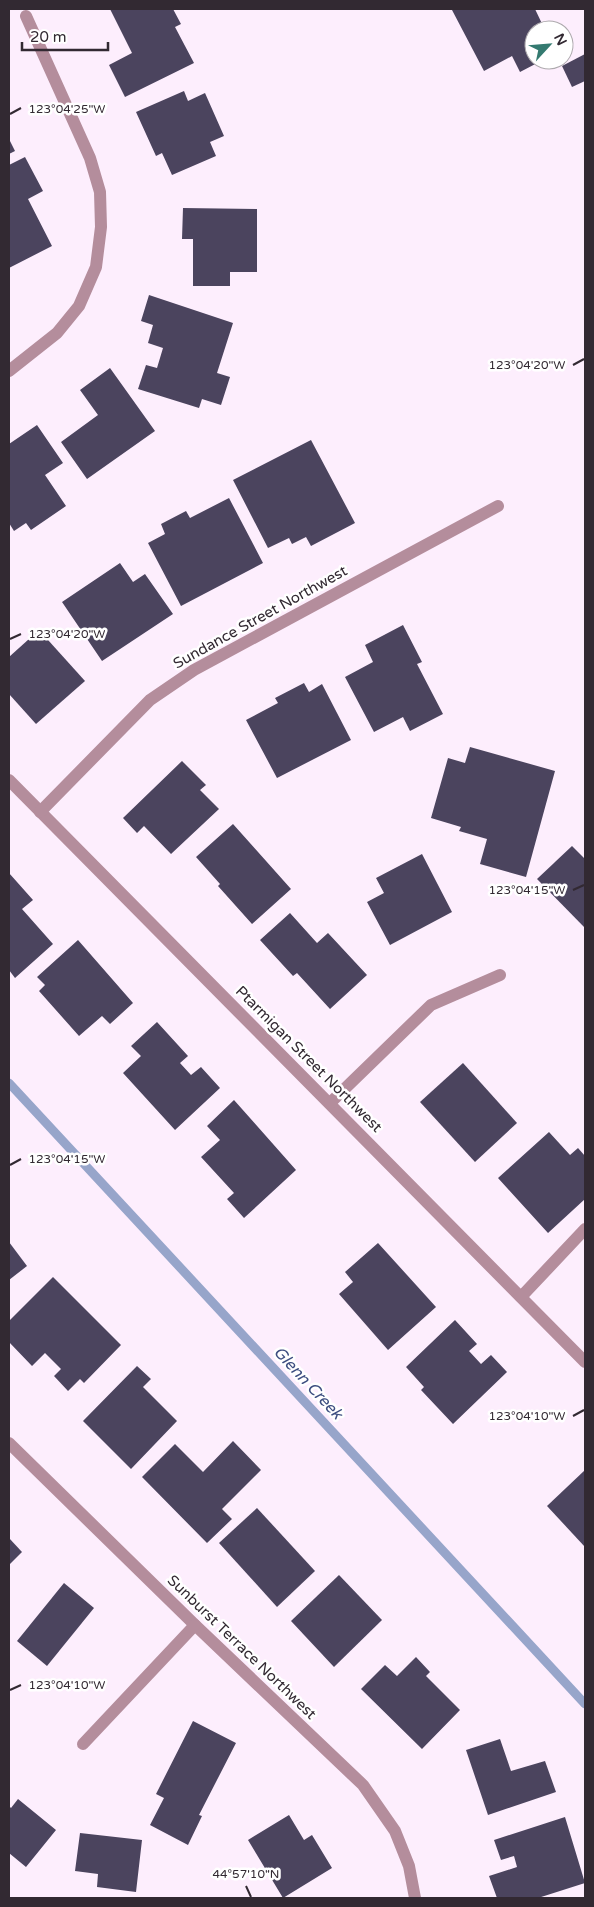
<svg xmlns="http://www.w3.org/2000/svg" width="594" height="1907" font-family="'Varela Round',sans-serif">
	<rect width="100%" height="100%" fill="#fdeefd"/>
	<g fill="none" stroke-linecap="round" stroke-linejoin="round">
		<path stroke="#97a5ca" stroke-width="9" d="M9,1083L585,1704"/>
	</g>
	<g fill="#4b445e">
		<path d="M110,9H173L181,24L175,27L194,63L125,97L109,65L132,53Z"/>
		<path d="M454,9H535L545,30H534V60H543L520,72L512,56L484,71L452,10Z"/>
		<path d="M585,54V81L572,87L562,66Z"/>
		<path d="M184,91L188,101L205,93L224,136L210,142L216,156L172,175L162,153L156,156L136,112Z"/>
		<path d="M9,139L15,151L9,154Z"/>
		<path d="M25,157L43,191L28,199L52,246L9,268V165Z"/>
		<path d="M183,208L257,209V272H230V286H193V239H182Z"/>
		<path d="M149,295L233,323L217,373L230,377L221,405L202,399L199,408L138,389L146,365L157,368L163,348L148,343L153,325L141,321Z"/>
		<path d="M110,368L155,431L87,479L61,442L98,415L80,390Z"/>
		<path d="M37,425L63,463L45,475L66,506L31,530L26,523L14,531L9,523V444Z"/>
		<path d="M311,440L355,523L311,546L306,537L292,544L289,538L268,548L233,480Z"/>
		<path d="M229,498L263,563L181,606L148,543L165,534L161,524L186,511L190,518Z"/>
		<path d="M120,563L133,582L145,574L173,614L102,661L62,602Z"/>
		<path d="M403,625L422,662L417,664L443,714L410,731L403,717L374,732L345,677L373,662L365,645Z"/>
		<path d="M39,630L85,681L36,724L9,694V657Z"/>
		<path d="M304,683L309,692L322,684L351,740L277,778L246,720L278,703L275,698Z"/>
		<path d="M470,747L555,771L526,877L480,864L487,839L459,831L461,827L431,818L448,758L465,763Z"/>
		<path d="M182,761L206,785L200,790L219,809L171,854L144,826L137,833L123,818Z"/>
		<path d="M233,824L291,889L252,924L218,886L220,884L196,857Z"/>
		<path d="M572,846L585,859V928L537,879Z"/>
		<path d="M422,854L452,912L390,945L367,902L384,893L376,878Z"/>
		<path d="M9,873L33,900L22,909L53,944L15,978L9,970Z"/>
		<path d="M290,913L317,943L328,933L367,975L330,1009L297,973L293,976L260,940Z"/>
		<path d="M78,940L133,1003L110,1024L102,1016L79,1036L39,991L45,985L37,977Z"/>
		<path d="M157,1022L188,1056L180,1063L191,1075L201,1067L220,1088L175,1130L123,1073L141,1056L131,1046Z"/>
		<path d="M463,1063L517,1123L475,1162L420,1102Z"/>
		<path d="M234,1100L296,1170L244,1218L227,1199L234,1193L201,1157L220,1140L207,1126Z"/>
		<path d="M549,1132L570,1155L578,1148L585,1156V1199L548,1233L498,1178Z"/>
		<path d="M9,1242L27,1266L9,1280Z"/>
		<path d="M378,1243L436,1307L388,1350L339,1294L353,1282L345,1272Z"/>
		<path d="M53,1277L121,1345L84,1383L80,1379L68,1391L54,1376L61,1369L45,1353L32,1366L9,1342V1321Z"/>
		<path d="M455,1320L477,1344L469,1351L481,1364L491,1355L507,1372L453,1424L421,1390L424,1387L406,1367Z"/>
		<path d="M137,1366L151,1379L143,1387L177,1421L131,1469L83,1421Z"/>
		<path d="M233,1441L261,1470L222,1509L232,1519L207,1543L142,1477L175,1444L203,1472Z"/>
		<path d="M585,1470V1547L547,1506Z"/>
		<path d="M257,1508L315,1571L277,1607L219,1543Z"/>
		<path d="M9,1538L22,1552L9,1565Z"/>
		<path d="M339,1575L382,1620L334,1667L291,1621Z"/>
		<path d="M64,1583L94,1608L47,1666L17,1641Z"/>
		<path d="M416,1657L430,1672L426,1676L460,1710L422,1749L361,1689L385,1665L397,1676Z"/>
		<path d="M193,1721L236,1743L199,1815L202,1816L188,1845L150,1825L164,1798L156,1794Z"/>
		<path d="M500,1739L511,1771L545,1761L556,1792L488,1815L466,1750Z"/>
		<path d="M18,1799L56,1830L26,1867L9,1853V1806L11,1808Z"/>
		<path d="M289,1815L304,1840L312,1835L332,1868L283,1898L248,1840Z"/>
		<path d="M565,1817L585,1883L538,1898H497L489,1876L517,1867L514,1856L501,1860L494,1840Z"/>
		<path d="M80,1833L142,1840L136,1892L97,1887L98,1874L75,1871Z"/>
	</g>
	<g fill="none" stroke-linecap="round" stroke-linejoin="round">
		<path stroke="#b48d9c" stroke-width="12" d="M521,1297L585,1229"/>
		<g stroke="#b48d9c" stroke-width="12">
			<path d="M9,371L57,333L79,306L96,267L101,227L100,192L90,158L26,16"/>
			<path d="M9,780L585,1362"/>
			<path d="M40,812L150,700L194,670L498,506"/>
			<path d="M330,1103L431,1005L500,975"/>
			<path d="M9,1443L195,1625L363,1785L395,1831L409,1866L415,1898"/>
			<path d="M83,1744L195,1625"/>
		</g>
	</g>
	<path fill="none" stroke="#322932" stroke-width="2" d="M10,114L21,108M573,365L584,359M10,639L21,634M573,890L584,885M10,1165L21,1159M573,1416L584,1410M10,1690L21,1685M246,1886L251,1897"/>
	<g text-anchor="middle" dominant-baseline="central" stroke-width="5" stroke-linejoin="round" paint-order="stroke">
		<g font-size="15" fill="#322932" stroke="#fff">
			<text transform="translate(260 617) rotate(-29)">Sundance Street Northwest</text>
			<text transform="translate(309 1059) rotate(45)">Ptarmigan Street Northwest</text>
			<text transform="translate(242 1647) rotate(44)">Sunburst Terrace Northwest</text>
		</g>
		<g font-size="16" font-style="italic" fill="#3d4e80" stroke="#fff">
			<text transform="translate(308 1383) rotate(47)">Glenn Creek</text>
		</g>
	</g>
	<g font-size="12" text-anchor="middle" fill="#322932" stroke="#fff" stroke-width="5" stroke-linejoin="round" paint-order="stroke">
		<text x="67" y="113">123°04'25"W</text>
		<text x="527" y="369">123°04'20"W</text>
		<text x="67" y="638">123°04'20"W</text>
		<text x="527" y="894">123°04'15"W</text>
		<text x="67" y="1163">123°04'15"W</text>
		<text x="527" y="1420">123°04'10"W</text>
		<text x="67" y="1689">123°04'10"W</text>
		<text x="246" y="1878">44°57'10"N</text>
	</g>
	<rect width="594" height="1907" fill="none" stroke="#322932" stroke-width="20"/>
	<g transform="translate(549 45) rotate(64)"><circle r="24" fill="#ffffff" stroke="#ada9ad"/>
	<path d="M0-4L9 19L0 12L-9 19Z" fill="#347a70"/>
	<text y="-8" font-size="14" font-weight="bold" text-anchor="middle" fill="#322932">N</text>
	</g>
	<path d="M22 42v8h86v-8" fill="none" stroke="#322932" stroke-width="2.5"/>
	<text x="30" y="42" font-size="15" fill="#322932" stroke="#ffffff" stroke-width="4" paint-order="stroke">20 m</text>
</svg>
